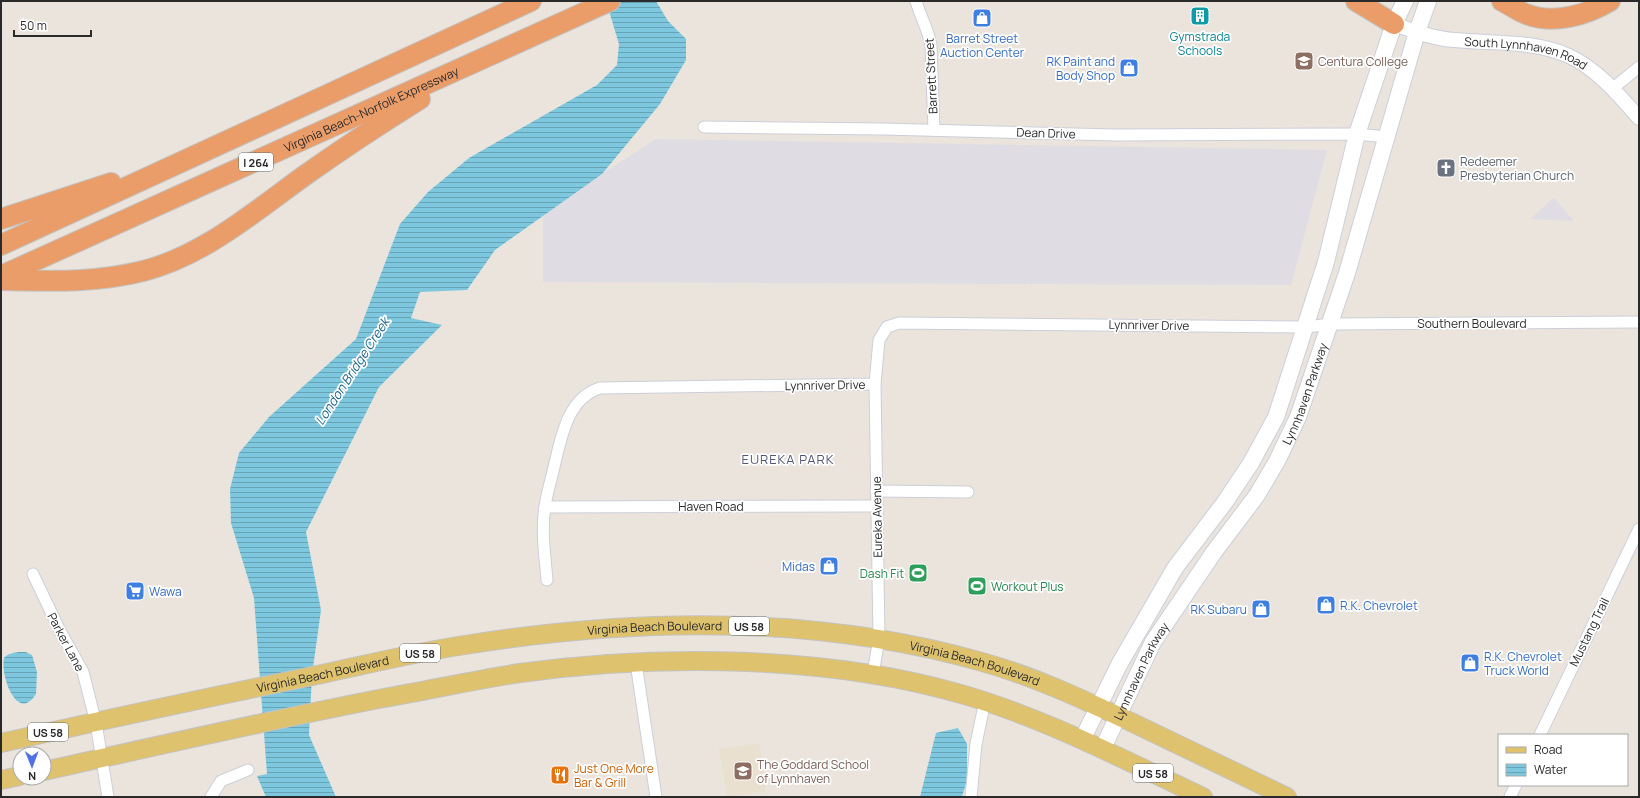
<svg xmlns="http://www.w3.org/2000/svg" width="1640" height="798" font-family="Manrope,sans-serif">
	<defs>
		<pattern id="water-rules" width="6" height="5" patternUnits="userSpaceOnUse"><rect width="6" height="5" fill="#7dc8df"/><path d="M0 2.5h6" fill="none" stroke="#67a3b5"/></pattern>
	</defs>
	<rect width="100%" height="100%" fill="#eae4dd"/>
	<g fill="#dfdde3">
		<path d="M656,139L1327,150L1291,285L543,282V212Z"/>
		<path d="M1554,198L1574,221L1530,219Z"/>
	</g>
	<path fill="#e9e0cf" d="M759,743L766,792L727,797L719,749Z"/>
	<g fill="url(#water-rules)">
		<path d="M606,1H656L668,21L686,39V60L660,104L602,174L495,250L467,290L420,292L411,318L442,325L379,387L306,532L321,610L312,675L309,735L336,797H266L257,776L267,774L254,598L231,523L230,489L239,453L269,417L356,339L400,224L428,192L469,158L597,85L617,65L619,44Z"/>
		<path d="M18,652H26L32,655L37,672L36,694C17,724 0,675 4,658C7,654 13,653 18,652Z"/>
		<path d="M958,728L967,744V780L962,797H920L936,733Z"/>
	</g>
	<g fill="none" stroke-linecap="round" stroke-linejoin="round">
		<defs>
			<g id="minor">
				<path d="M916,1C920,16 928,29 931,45L934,130"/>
				<path d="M1612,89L1639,67"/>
				<path d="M704,127L883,129L1114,135L1357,134L1387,137"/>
				<path d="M876,491L968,492"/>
				<path d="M545,507L876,506"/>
				<path d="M33,574L60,631L83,672L96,723L108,797"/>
				<path d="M547,580C545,556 541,531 545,506C547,493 551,480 554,467C561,439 567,398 600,388L875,384L879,340L887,327L899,323L1306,327L1331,324L1639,322"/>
				<path d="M636,663L656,797"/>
				<path d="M873,674L879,638L875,384"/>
				<path d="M1540,735L1639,529"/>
				<path d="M211,797L221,781L248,770"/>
				<path d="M971,797L976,744L985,701"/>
				<path d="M1510,797L1516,785"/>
			</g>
			<g id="tertiary">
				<path id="s1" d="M1394,24C1413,31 1435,39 1455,40C1493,44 1534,40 1569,56C1597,69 1619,95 1639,118"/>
			</g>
			<g id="secondary">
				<path d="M1082,740L1120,663L1175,568L1225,502L1251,463L1276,417L1326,262L1357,134L1394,24L1405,1"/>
				<path id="s2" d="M1102,750L1153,642L1214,552L1257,495L1277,461L1298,417L1347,273L1417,32L1428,1"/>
			</g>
			<g id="primary">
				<path id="s3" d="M1,743C103,720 206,698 308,677C356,667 404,655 452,647C627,618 810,613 982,662C1033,676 1082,699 1131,722C1183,747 1235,772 1287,797"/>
				<path d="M44,771C157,746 270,720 384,698C430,690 474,680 520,673C657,654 827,655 961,694C1045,718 1124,760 1203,797"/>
				<path d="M1,780L20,776"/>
			</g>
			<g id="motorway">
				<path d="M1356,1L1394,24"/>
				<path d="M1502,1C1510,5 1518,11 1526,14C1553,25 1587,15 1610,1"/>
				<path d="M1,219L111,183"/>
				<path d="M1,245L531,1"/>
				<path id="s4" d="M1,276L610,1"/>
				<path d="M1,280C49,281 96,283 143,271C203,256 254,212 304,176C342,149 380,124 420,99"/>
			</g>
		</defs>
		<use href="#minor" stroke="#cccfd9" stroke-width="13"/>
		<use href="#tertiary" stroke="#cccfd9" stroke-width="16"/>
		<use href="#secondary" stroke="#cccfd9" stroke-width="18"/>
		<use href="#primary" stroke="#c3c3c3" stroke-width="20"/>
		<use href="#motorway" stroke="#c3c3c3" stroke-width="22"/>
		<use href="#minor" stroke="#fff" stroke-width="11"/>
		<use href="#tertiary" stroke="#fff" stroke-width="14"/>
		<use href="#secondary" stroke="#fff" stroke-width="16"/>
		<use href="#primary" stroke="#dfc26d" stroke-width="18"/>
		<use href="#motorway" stroke="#ea9d68" stroke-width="20"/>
	</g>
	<defs>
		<symbol id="building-square" viewBox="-11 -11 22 22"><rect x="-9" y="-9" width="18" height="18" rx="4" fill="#0f9aa8" stroke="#fff"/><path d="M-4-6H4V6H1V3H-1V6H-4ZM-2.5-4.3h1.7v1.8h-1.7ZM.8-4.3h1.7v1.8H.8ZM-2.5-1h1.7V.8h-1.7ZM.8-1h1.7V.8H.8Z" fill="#fff"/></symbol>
		<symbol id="shop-square" viewBox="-11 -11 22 22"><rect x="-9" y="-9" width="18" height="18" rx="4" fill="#3f7fe0" stroke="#fff"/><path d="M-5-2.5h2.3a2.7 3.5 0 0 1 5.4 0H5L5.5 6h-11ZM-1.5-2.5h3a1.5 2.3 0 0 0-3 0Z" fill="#fff"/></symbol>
		<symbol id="university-square" viewBox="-11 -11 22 22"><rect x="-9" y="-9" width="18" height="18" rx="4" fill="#8d6e63" stroke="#fff"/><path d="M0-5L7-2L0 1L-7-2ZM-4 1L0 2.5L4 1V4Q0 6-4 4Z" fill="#fff"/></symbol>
		<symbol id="church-square" viewBox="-11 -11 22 22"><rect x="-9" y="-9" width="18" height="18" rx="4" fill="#6b7280" stroke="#fff"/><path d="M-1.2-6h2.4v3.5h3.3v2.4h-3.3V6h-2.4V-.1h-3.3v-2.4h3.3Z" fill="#fff"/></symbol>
		<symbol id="stadium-square" viewBox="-11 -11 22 22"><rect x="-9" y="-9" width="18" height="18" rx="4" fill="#2e9e5b" stroke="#fff"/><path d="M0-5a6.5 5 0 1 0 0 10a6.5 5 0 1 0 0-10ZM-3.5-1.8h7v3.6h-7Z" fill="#fff"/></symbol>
		<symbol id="supermarket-square" viewBox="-11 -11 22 22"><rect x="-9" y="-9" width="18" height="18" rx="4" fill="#3f7fe0" stroke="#fff"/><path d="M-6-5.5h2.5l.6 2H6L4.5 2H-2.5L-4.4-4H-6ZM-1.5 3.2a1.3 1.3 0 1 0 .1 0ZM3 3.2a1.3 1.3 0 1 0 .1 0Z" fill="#fff"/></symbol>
		<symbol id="school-square" viewBox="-11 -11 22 22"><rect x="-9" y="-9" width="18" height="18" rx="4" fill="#8d6e63" stroke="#fff"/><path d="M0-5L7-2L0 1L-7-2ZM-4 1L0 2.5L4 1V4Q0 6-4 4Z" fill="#fff"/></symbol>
		<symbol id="restaurant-square" viewBox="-11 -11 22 22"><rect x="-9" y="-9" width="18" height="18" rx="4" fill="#e8710a" stroke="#fff"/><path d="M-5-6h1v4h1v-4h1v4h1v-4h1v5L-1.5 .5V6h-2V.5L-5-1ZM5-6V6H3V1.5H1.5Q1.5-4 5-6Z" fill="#fff"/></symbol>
	</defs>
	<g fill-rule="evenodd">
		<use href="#building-square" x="1189" y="5" width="22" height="22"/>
		<use href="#shop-square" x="971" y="7" width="22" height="22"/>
		<use href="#university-square" x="1293" y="50" width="22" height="22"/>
		<use href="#shop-square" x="1118" y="57" width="22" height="22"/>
		<use href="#church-square" x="1435" y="157" width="22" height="22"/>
		<use href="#shop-square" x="818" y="555" width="22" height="22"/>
		<use href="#stadium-square" x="907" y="562" width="22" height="22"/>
		<use href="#stadium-square" x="966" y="575" width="22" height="22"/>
		<use href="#supermarket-square" x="124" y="580" width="22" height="22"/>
		<use href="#shop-square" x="1315" y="594" width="22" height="22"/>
		<use href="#shop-square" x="1250" y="598" width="22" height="22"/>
		<use href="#shop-square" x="1459" y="652" width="22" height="22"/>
		<use href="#school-square" x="732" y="760" width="22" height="22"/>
		<use href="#restaurant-square" x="549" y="764" width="22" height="22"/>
	</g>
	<g text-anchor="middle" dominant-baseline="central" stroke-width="3.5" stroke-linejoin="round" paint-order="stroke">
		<g fill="#fff" stroke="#6a6a6a" stroke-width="1">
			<rect x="239" y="153" width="34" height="18" rx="3"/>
			<rect x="729" y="617" width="40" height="18" rx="3"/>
			<rect x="400" y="644" width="40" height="18" rx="3"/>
			<rect x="28" y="723" width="40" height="18" rx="3"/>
			<rect x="1133" y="764" width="40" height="18" rx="3"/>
		</g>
		<g font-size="11" font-weight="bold" fill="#2a2a2a">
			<text x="256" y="162">I 264</text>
			<text x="749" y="626">US 58</text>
			<text x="420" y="653">US 58</text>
			<text x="48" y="732">US 58</text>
			<text x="1153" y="773">US 58</text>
		</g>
		<g font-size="12" fill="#0d838f" stroke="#fff">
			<text x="1200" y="36">Gymstrada<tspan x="1200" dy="14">Schools</tspan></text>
		</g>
		<g font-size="12" fill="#366cbe" stroke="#fff" text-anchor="end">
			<text x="982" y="38" text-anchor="middle">Barret Street<tspan x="982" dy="14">Auction Center</tspan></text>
			<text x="1115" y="61">RK Paint and<tspan x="1115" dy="14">Body Shop</tspan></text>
			<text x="815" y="566">Midas</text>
			<text x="149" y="591" text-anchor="start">Wawa</text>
			<text x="1340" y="605" text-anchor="start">R.K. Chevrolet</text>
			<text x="1247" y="609">RK Subaru</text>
			<text x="1484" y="656" text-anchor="start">R.K. Chevrolet<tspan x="1484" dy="14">Truck World</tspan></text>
		</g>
		<g font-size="12" fill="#2a2a2a" stroke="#fff">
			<text stroke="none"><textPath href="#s1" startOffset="136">South Lynnhaven Road</textPath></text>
			<text transform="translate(931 76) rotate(-93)">Barrett Street</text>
			<text stroke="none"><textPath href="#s4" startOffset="406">Virginia Beach-Norfolk Expressway</textPath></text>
			<text transform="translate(1046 133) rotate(2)">Dean Drive</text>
			<text x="1472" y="323">Southern Boulevard</text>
			<text transform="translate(1149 325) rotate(1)">Lynnriver Drive</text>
			<text transform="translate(825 385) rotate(-1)">Lynnriver Drive</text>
			<text stroke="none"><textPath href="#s2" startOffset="412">Lynnhaven Parkway</textPath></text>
			<text x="711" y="506">Haven Road</text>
			<text transform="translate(877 517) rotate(-91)">Eureka Avenue</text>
			<text stroke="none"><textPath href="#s3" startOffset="665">Virginia Beach Boulevard</textPath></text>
			<text transform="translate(1589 632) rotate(-64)">Mustang Trail</text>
			<text transform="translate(66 642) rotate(62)">Parker Lane</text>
			<text stroke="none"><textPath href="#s3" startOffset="989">Virginia Beach Boulevard</textPath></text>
			<text stroke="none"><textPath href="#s2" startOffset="88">Lynnhaven Parkway</textPath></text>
			<text stroke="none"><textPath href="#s3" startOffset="329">Virginia Beach Boulevard</textPath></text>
		</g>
		<g font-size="12" fill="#785e54" stroke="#fff" text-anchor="start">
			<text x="1318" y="61">Centura College</text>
			<text x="757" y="764">The Goddard School<tspan x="757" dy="14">of Lynnhaven</tspan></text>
		</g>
		<g font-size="12" fill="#5b616d" stroke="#fff" text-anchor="start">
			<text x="1460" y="161">Redeemer<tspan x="1460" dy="14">Presbyterian Church</tspan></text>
		</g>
		<g font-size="12" fill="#27864d" stroke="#fff" text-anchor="end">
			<text x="904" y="573">Dash Fit</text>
			<text x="991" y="586" text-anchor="start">Workout Plus</text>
		</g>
		<g font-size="12" fill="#c56008" stroke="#fff" text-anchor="start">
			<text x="574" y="768">Just One More<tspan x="574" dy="14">Bar &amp; Grill</tspan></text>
		</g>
		<g font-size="13" font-style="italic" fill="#1e6789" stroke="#fff">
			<text transform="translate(352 371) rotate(-57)">London Bridge Creek</text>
		</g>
		<g font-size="13" letter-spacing="1" fill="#505775" stroke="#fff">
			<text x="788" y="459">EUREKA PARK</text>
		</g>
	</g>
	<rect width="1640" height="798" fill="none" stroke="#2a2a2a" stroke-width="4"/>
	<rect x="1498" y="734" width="130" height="52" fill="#ffffff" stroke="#aaaaaa"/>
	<rect x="1506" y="747" width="20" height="6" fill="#dfc26d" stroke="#aaaaaa"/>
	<text x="1534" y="754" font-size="12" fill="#2a2a2a">Road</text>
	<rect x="1506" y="764" width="20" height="12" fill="url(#water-rules)" stroke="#aaaaaa"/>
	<text x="1534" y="774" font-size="12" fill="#2a2a2a">Water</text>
	<g transform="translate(32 766) rotate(179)"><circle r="19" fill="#ffffff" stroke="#aaaaaa"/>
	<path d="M0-3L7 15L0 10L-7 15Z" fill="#5170e3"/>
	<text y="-6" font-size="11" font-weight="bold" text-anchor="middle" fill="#2a2a2a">N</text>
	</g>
	<path d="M14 30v6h77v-6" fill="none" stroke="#2a2a2a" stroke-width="2"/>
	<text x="20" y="30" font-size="12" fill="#2a2a2a" stroke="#ffffff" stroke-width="3" paint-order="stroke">50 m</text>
</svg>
